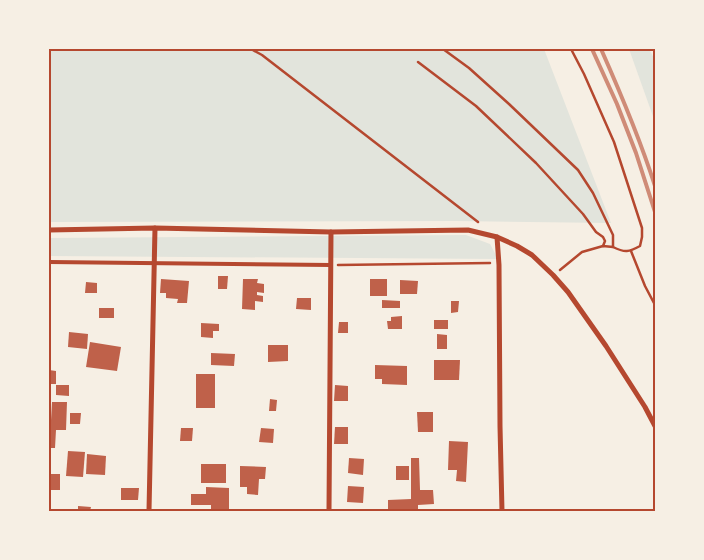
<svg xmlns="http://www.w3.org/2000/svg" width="704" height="560" font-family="'IBM Plex Sans',sans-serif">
	<rect width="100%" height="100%" fill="#f6efe4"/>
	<g fill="#e2e4dc">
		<path d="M49,49H544L611,223L456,221L49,222Z"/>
		<path d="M629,49H649L655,60V122Z"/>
		<path d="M466,235L490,244L498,259L49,256V238Z"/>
	</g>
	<g fill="#bf614a">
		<path d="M218,276H228L227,289H218Z"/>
		<path d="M161,279L189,281L187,303H177L178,299L166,298V293H160Z"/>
		<path d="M243,279H258L257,283L264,284V293L257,292V295L263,296V302L255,301V310L242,309Z"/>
		<rect x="370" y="279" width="17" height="17"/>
		<path d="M400,280L418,281L417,294H400Z"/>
		<path d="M86,282L97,283V293H85Z"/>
		<path d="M297,298H311V310L296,309Z"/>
		<path d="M382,300L400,301V308H382Z"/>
		<path d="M451,301H459L458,312L451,313Z"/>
		<rect x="99" y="308" width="15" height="10"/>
		<path d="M402,316V329H388L387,321H391V317Z"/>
		<rect x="434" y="320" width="14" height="9"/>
		<path d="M339,322H348V333H338Z"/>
		<path d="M201,323L219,324V331H213V338L201,337Z"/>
		<path d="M69,332L88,334L87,349L68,347Z"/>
		<path d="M437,334L447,335V349H437Z"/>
		<path d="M90,342L121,347L117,371L86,367Z"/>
		<path d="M268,345H288V361L268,362Z"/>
		<path d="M211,353L235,354L234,366L211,365Z"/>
		<path d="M434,360H460L459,380H434Z"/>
		<path d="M375,365L407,366V385L382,384V379H375Z"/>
		<path d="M49,370L56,371V384H49Z"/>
		<rect x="196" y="374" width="19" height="34"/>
		<path d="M56,385H69V396L56,395Z"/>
		<path d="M335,385L348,386V401H334Z"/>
		<path d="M270,399L277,400L276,411H269Z"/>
		<path d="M52,402H67L66,430H56L55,448H49V420H51Z"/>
		<path d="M417,412H433V432H418Z"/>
		<path d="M70,413H81L80,424H70Z"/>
		<path d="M335,427H348V444H334Z"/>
		<path d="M181,428H193L192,441H180Z"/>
		<path d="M261,428L274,429L273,443L259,442Z"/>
		<path d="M449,441L468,442L466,482L456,481L457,470H448Z"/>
		<path d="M68,451L85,452L83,477L66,476Z"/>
		<path d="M87,454L106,456L105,475L86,474Z"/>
		<path d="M349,458L364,459L363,475L348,473Z"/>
		<path d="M411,458H419L420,490H433L434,504L418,505V509H411V511H396L395,509H388V500L411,499Z"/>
		<rect x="201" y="464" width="25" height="19"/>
		<path d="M240,466L266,467L265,479H259L258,495L247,494V487H240Z"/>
		<rect x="396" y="466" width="13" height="14"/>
		<rect x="49" y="474" width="11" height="16"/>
		<path d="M348,486L364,487L363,503L347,502Z"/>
		<path d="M206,487L229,488V511H211V505H191V494H206Z"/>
		<path d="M121,488H139L138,500H121Z"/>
		<path d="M78,506L91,507L90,511H78Z"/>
	</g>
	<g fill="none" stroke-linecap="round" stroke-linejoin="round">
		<g stroke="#b5482f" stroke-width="2.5">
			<path d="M251,49L262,55L478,222"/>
			<path d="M443,49L469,68L509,104L578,170L593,193L613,235V247L603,246L582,252L560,270"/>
			<path d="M571,49L584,74L614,142L642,228V237L640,246C629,252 625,253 613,247"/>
			<path d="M418,62L476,106L536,163L583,214L596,232L603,237L605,241L603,246"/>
			<path d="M631,251L645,286L655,305"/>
			<path d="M338,265L490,263"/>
		</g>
		<path stroke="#b5482f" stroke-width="4" d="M49,262L331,265"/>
		<g stroke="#b5482f" stroke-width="5">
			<path d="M49,230L155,228L331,232L468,230L497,237L517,246L532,255L553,275L568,292L606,346L645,407L655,426"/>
			<path d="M497,237L499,265L500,426L502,511"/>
			<path d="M149,511L155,228"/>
			<path d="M329,511L331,232"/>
		</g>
		<g stroke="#cf8b77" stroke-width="4">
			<path d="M592,49L617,104L636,153L655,212"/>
			<path d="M601,49C621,94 640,139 655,186"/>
		</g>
	</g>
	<rect width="704" height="560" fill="none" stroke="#f6efe4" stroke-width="100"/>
	<rect x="50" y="50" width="604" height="460" fill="none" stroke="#b5482f" stroke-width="2"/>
</svg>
